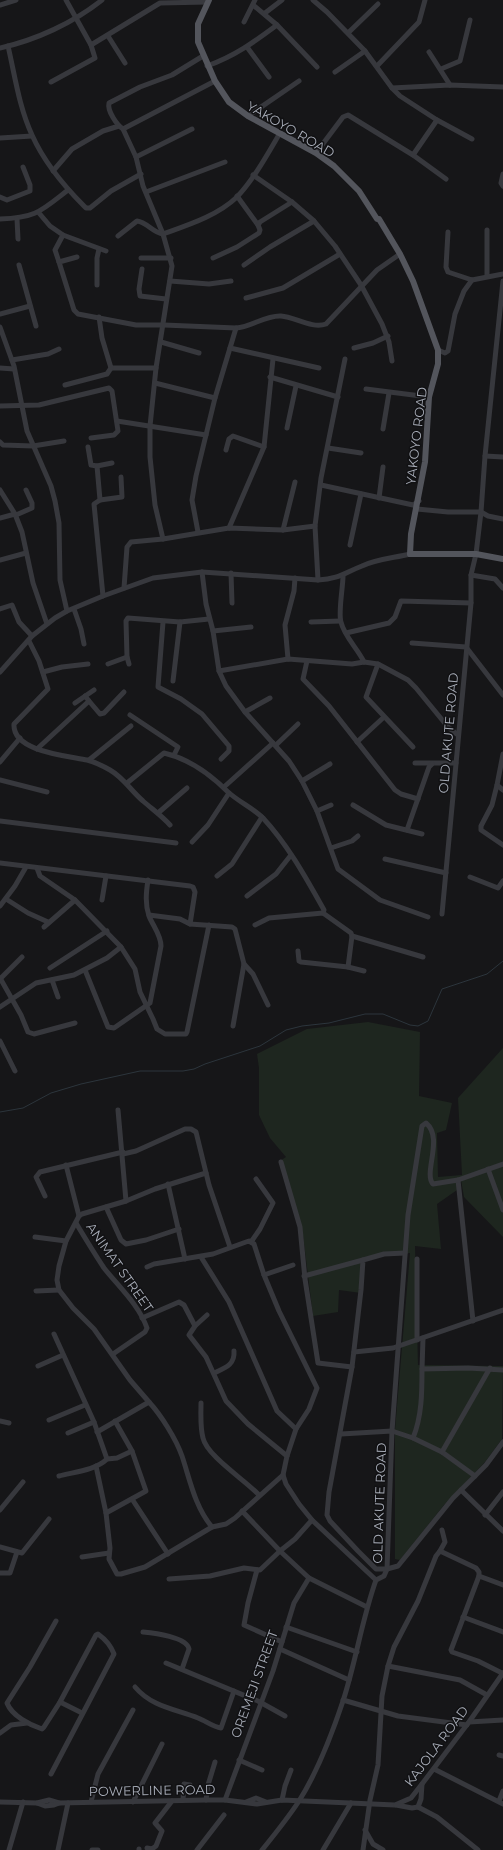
<svg xmlns="http://www.w3.org/2000/svg" width="503" height="1850" font-family="Montserrat,sans-serif">
	<rect width="100%" height="100%" fill="#161618"/>
	<path fill="#1e261f" d="M368,1022L420,1032L419,1096L452,1103L446,1130L437,1133L438,1177L462,1175L458,1098L503,1048V1237L464,1197L461,1180L457,1190L437,1204L441,1249L415,1246L418,1365L503,1366L502,1439L485,1462L444,1505L400,1560L395,1559V1430L410,1253L365,1257L361,1293L339,1290L338,1312L313,1316L303,1235L280,1161L286,1157L270,1138L259,1115V1068L257,1054L307,1029Z"/>
	<g fill="none" stroke-linecap="round" stroke-linejoin="round">
		<path stroke="#2c353c" stroke-width="1" d="M0,1112L23,1108L51,1093L81,1084L140,1071H183L194,1069L205,1064L260,1046L286,1030L302,1026L329,1023L365,1014H383L410,1025L418,1026L428,1021L442,989L487,974L503,961"/>
		<g stroke="#37383d" stroke-width="5">
			<path d="M313,0L327,12L365,51L392,88L400,96L437,120L472,139"/>
			<path d="M0,5L16,0"/>
			<path d="M253,5L277,25L317,67"/>
			<path d="M265,13L282,0"/>
			<path d="M244,22L255,0"/>
			<path d="M348,33L378,4"/>
			<path d="M108,36L125,63"/>
			<path d="M91,45L160,3L208,2"/>
			<path d="M8,46C15,76 19,107 32,135C44,162 63,185 84,206L86,208H90L111,191L141,174"/>
			<path d="M247,47L269,77"/>
			<path d="M0,48C36,40 73,23 102,0"/>
			<path d="M429,52L450,85"/>
			<path d="M203,56L172,75L140,87L111,102L109,103C107,111 117,125 123,129L215,81"/>
			<path d="M207,66C235,56 254,42 277,25"/>
			<path d="M377,66L419,22L425,0"/>
			<path d="M441,69L460,61L470,20"/>
			<path d="M335,72L365,51"/>
			<path d="M51,82L95,58L91,45L66,0"/>
			<path d="M392,88L450,85L503,87"/>
			<path d="M248,116L299,81"/>
			<path d="M123,129L136,157L143,186L163,234L172,266L156,368L150,426V457L155,505L163,539"/>
			<path d="M0,138L32,136"/>
			<path d="M316,153L343,117L348,115L413,155L446,179"/>
			<path d="M413,155L437,120"/>
			<path d="M136,157L192,129"/>
			<path d="M53,171L72,149L103,131L119,126"/>
			<path d="M503,174L501,183L503,186"/>
			<path d="M253,175L292,202L314,221L335,246L361,285L382,324L389,342L392,361"/>
			<path d="M146,192L225,162"/>
			<path d="M237,196L258,225"/>
			<path d="M0,197L7,200L30,191V185L23,167"/>
			<path d="M39,213L50,226L63,235L106,251"/>
			<path d="M0,219C36,218 41,211 68,190"/>
			<path d="M17,219L18,239"/>
			<path d="M487,230V276"/>
			<path d="M448,232L446,267L448,272L472,280L503,274"/>
			<path d="M118,236L137,221C147,222 153,233 163,234C188,225 217,216 237,197C254,179 267,155 280,133"/>
			<path d="M77,257L59,262L74,310L78,314L136,325H164L236,328C251,327 266,315 281,316C295,317 312,329 326,324L377,270L400,254"/>
			<path d="M141,258H171"/>
			<path d="M213,258L237,247L259,233L260,230L258,225L260,222L292,202"/>
			<path d="M59,262L55,250L63,235"/>
			<path d="M19,265L36,326"/>
			<path d="M244,265L270,247L314,221"/>
			<path d="M142,269L139,289L140,296L166,299"/>
			<path d="M170,281L209,284L231,281"/>
			<path d="M97,285V258L99,249"/>
			<path d="M246,298L283,288L340,254"/>
			<path d="M0,314L30,306"/>
			<path d="M0,327L14,366L27,431L51,486L55,501L59,523L60,580L67,611"/>
			<path d="M161,342L199,353"/>
			<path d="M230,348L319,368"/>
			<path d="M354,348L373,343L388,336"/>
			<path d="M438,350L445,353L448,351L455,314L464,291L472,280"/>
			<path d="M12,360L48,354L59,349"/>
			<path d="M0,368L14,369"/>
			<path d="M111,368H156"/>
			<path d="M270,377L338,397"/>
			<path d="M155,383L215,398"/>
			<path d="M65,385L107,374L111,368L102,338L99,317"/>
			<path d="M366,389L429,397"/>
			<path d="M0,406L39,405L109,388L112,391L118,431L114,435L91,438"/>
			<path d="M117,421L206,435"/>
			<path d="M287,428L296,386"/>
			<path d="M383,429L389,393"/>
			<path d="M0,442L3,445L33,446L64,441"/>
			<path d="M88,447L91,465L97,466L100,500"/>
			<path d="M328,448L361,453"/>
			<path d="M226,450L229,439L233,436L264,447"/>
			<path d="M485,456L503,457"/>
			<path d="M97,466L112,463"/>
			<path d="M321,485L413,505L419,501"/>
			<path d="M0,490L15,514L22,532L33,583L47,624"/>
			<path d="M379,498L383,467"/>
			<path d="M417,509L448,512H481L488,516L503,519"/>
			<path d="M16,515L32,508V503L26,490"/>
			<path d="M0,518L15,514"/>
			<path d="M229,528L264,447L273,359"/>
			<path d="M283,530L295,482"/>
			<path d="M198,532L192,500L196,476L215,398L236,328"/>
			<path d="M350,545L361,494"/>
			<path d="M0,560L26,553"/>
			<path d="M202,572L206,604L213,631L219,671L226,686L245,712L289,761L302,781L317,811L338,869L380,900L428,917"/>
			<path d="M231,573L232,603"/>
			<path d="M471,575L495,579L503,588"/>
			<path d="M343,576C343,587 338,613 341,622C344,636 358,649 364,662"/>
			<path d="M318,580L315,526L321,478L345,359"/>
			<path d="M124,588L127,547L131,542L163,539L229,528L283,530L315,526"/>
			<path d="M103,596L94,504L100,500L122,497L121,477"/>
			<path d="M0,609L12,605L19,622L32,636"/>
			<path d="M74,609L81,629L84,644"/>
			<path d="M163,622L158,687L181,699L202,714L229,746V751L221,759"/>
			<path d="M311,622L340,621"/>
			<path d="M213,631L251,627"/>
			<path d="M346,633L389,623L395,617L401,601L471,603"/>
			<path d="M29,641L39,661L48,689L14,724C12,752 69,756 87,760C95,762 103,766 110,770C124,778 131,791 143,801C152,809 162,816 170,825"/>
			<path d="M412,643L466,647L503,695"/>
			<path d="M288,659L285,625L294,591L295,578"/>
			<path d="M307,661L303,679L329,706L395,790L401,794L418,799"/>
			<path d="M108,664L127,657"/>
			<path d="M129,664L127,657L126,621L128,618L180,622L209,619"/>
			<path d="M378,664L366,697L413,747"/>
			<path d="M219,671L288,659L352,664L364,662L378,664L408,680L416,688L448,727L458,735"/>
			<path d="M0,672L32,636L55,618L67,611L103,596L153,578L202,572L318,580C339,579 344,573 362,566C377,559 394,558 410,554"/>
			<path d="M43,672L62,667L88,664"/>
			<path d="M173,681L180,622"/>
			<path d="M89,701L100,714L104,713L124,692"/>
			<path d="M75,703L94,690"/>
			<path d="M245,712L270,698"/>
			<path d="M130,715L178,747L174,755"/>
			<path d="M357,742L384,717"/>
			<path d="M276,745L298,724"/>
			<path d="M37,749L89,701L85,696"/>
			<path d="M503,754L497,785L503,790"/>
			<path d="M89,760L131,726"/>
			<path d="M0,762L20,738"/>
			<path d="M415,763H456"/>
			<path d="M0,780L47,792"/>
			<path d="M302,781L330,764"/>
			<path d="M127,783L164,753C190,759 210,774 228,792C239,802 253,808 263,818C288,845 306,878 324,910L323,913"/>
			<path d="M497,785L492,805L481,826V830L503,845"/>
			<path d="M224,787L273,743"/>
			<path d="M353,805L386,825L422,834"/>
			<path d="M317,811L331,805"/>
			<path d="M158,813L187,788"/>
			<path d="M0,821L176,843"/>
			<path d="M407,830L429,767L432,764"/>
			<path d="M192,842L208,825L229,793"/>
			<path d="M331,848L352,841L358,836"/>
			<path d="M385,859L446,873"/>
			<path d="M0,863L190,886L193,887L195,892L190,924"/>
			<path d="M37,868L40,876L75,900L121,947L135,969L140,992L153,1019L157,1029L165,1034H186L187,1032L209,925"/>
			<path d="M217,876L232,864L262,817"/>
			<path d="M470,877L498,888L503,881"/>
			<path d="M247,896L276,874L291,855"/>
			<path d="M6,899L28,913L48,922"/>
			<path d="M102,900L106,876"/>
			<path d="M0,906L15,886L26,867"/>
			<path d="M442,914L471,603V575L476,554L481,512L485,456L503,281"/>
			<path d="M149,915L180,919L190,924L232,927L235,929L244,964L233,1026"/>
			<path d="M255,925L269,918L323,913L351,933L352,936L423,957"/>
			<path d="M44,927L75,900"/>
			<path d="M298,951L299,961L301,962L348,967L364,971"/>
			<path d="M244,964L253,974L268,1005"/>
			<path d="M348,967L352,936"/>
			<path d="M50,968L107,931"/>
			<path d="M85,970L108,1027L114,1028L150,1003L161,946C161,935 153,926 149,916C145,904 146,893 148,880"/>
			<path d="M0,978L21,1015L28,1032L34,1034L75,1023"/>
			<path d="M0,979L22,957"/>
			<path d="M52,980L58,997"/>
			<path d="M0,1007L36,983L74,975L107,958L121,947"/>
			<path d="M0,1041L15,1071"/>
			<path d="M118,1110L126,1201"/>
			<path d="M123,1154L136,1151L185,1129H191L196,1132L209,1185L230,1247"/>
			<path d="M281,1162L300,1227L305,1279L318,1363L352,1367"/>
			<path d="M66,1165L79,1216"/>
			<path d="M488,1169L503,1210"/>
			<path d="M458,1180L473,1321"/>
			<path d="M168,1184L185,1259"/>
			<path d="M45,1196L36,1177L40,1172L123,1152"/>
			<path d="M106,1207L121,1240L126,1244L146,1240L179,1229"/>
			<path d="M76,1223C85,1238 94,1253 104,1268C119,1287 139,1305 147,1328L145,1332L113,1354"/>
			<path d="M35,1237L66,1241"/>
			<path d="M251,1242L260,1229L273,1203L256,1179"/>
			<path d="M405,1253L384,1254L363,1260L361,1290L352,1367L329,1492L327,1515L330,1521L358,1551L376,1569H387L398,1566L453,1498L486,1465L503,1442"/>
			<path d="M201,1257L229,1302L277,1411L296,1429"/>
			<path d="M417,1259V1340"/>
			<path d="M147,1267L154,1264L213,1254L246,1242L249,1241L254,1244L264,1275L279,1311L317,1388L309,1409L296,1429L287,1456L283,1475L286,1484L299,1504L312,1520L376,1580"/>
			<path d="M264,1275L293,1265"/>
			<path d="M304,1276L363,1260"/>
			<path d="M36,1291L59,1290"/>
			<path d="M207,1315L195,1326L189,1335L206,1357L226,1401L248,1424L287,1456"/>
			<path d="M142,1318L179,1302L184,1305L195,1326"/>
			<path d="M54,1334L94,1422L107,1459"/>
			<path d="M423,1338L422,1369L468,1368L503,1370"/>
			<path d="M354,1352L393,1348L503,1310"/>
			<path d="M38,1366L63,1355"/>
			<path d="M422,1369C422,1392 422,1416 413,1438L442,1452L475,1476"/>
			<path d="M214,1373C225,1368 235,1365 234,1351"/>
			<path d="M149,1402L130,1380L94,1329L73,1308L59,1290L57,1280L59,1266L66,1241L79,1216L82,1214L126,1201L155,1189L206,1173"/>
			<path d="M201,1403C201,1414 200,1427 203,1438C207,1456 245,1480 259,1495"/>
			<path d="M49,1420L85,1405"/>
			<path d="M0,1421L9,1423"/>
			<path d="M97,1432L149,1402C161,1415 176,1439 182,1456C190,1480 195,1507 212,1527L226,1524L235,1518L283,1475"/>
			<path d="M68,1433L94,1422"/>
			<path d="M341,1434L392,1431L413,1438"/>
			<path d="M442,1452L490,1368"/>
			<path d="M96,1466L106,1513L110,1548L109,1559L117,1574H121L145,1567L212,1527"/>
			<path d="M59,1476C74,1472 96,1470 107,1459L117,1458L132,1451"/>
			<path d="M461,1490L503,1531"/>
			<path d="M132,1499L168,1554"/>
			<path d="M0,1510L23,1482"/>
			<path d="M242,1511L280,1551L295,1539L312,1520"/>
			<path d="M106,1513L146,1491L132,1451L115,1421"/>
			<path d="M485,1515L503,1492"/>
			<path d="M0,1547L22,1553L49,1519"/>
			<path d="M440,1551L445,1542L442,1530"/>
			<path d="M82,1557L109,1553"/>
			<path d="M257,1570L248,1603L244,1625L282,1642"/>
			<path d="M0,1573H10L17,1552"/>
			<path d="M479,1576L451,1650L452,1652L478,1661L502,1673"/>
			<path d="M169,1579L210,1576L244,1568L260,1570L280,1551L309,1578L367,1607"/>
			<path d="M463,1617L503,1632"/>
			<path d="M286,1627L357,1652"/>
			<path d="M143,1632C154,1633 187,1637 189,1649L182,1669"/>
			<path d="M280,1649L349,1680"/>
			<path d="M166,1663L258,1701L285,1716"/>
			<path d="M388,1666L460,1680L487,1695"/>
			<path d="M135,1687C152,1707 175,1709 198,1718C206,1721 213,1727 221,1728L234,1691"/>
			<path d="M343,1700L398,1716L467,1725"/>
			<path d="M60,1702L82,1713"/>
			<path d="M469,1722L503,1720"/>
			<path d="M0,1733L11,1725L27,1723"/>
			<path d="M499,1755L503,1756"/>
			<path d="M239,1760L262,1770"/>
			<path d="M434,1769L503,1804"/>
			<path d="M51,1774L114,1654C111,1646 105,1639 98,1634L96,1635L60,1702L44,1727L42,1729C30,1725 12,1716 7,1703L30,1667L56,1621"/>
			<path d="M183,1800L184,1784L190,1785"/>
			<path d="M206,1800L208,1785L215,1762"/>
			<path d="M225,1800L273,1671L294,1603L309,1578"/>
			<path d="M282,1800L285,1786L291,1770"/>
			<path d="M499,1801L503,1791"/>
			<path d="M0,1802L37,1803L49,1800L59,1803"/>
			<path d="M91,1802L98,1774L133,1710"/>
			<path d="M133,1802L162,1744"/>
			<path d="M246,1802L256,1798L266,1802"/>
			<path d="M37,1803L45,1806L54,1805L59,1803L206,1800H225L257,1804L282,1800L395,1805L411,1798L422,1784L469,1722L503,1673"/>
			<path d="M396,1805L412,1808L418,1807L421,1799L422,1784"/>
			<path d="M418,1807L437,1817L478,1850"/>
			<path d="M365,1830L373,1844L383,1850"/>
			<path d="M147,1848L152,1849L156,1846L162,1831L155,1823L172,1801"/>
			<path d="M9,1850L23,1802"/>
			<path d="M58,1850L68,1803"/>
			<path d="M92,1850H98"/>
			<path d="M139,1850V1849"/>
			<path d="M197,1850L224,1815"/>
			<path d="M262,1850C275,1834 288,1818 299,1801C318,1771 332,1734 343,1701C356,1661 362,1619 376,1580L384,1576L387,1569L392,1431L408,1215L422,1126L426,1123C444,1138 423,1173 433,1184L458,1180L503,1164"/>
			<path d="M323,1850L351,1803"/>
			<path d="M363,1850L370,1800L378,1765L382,1696L388,1666L394,1647L418,1601L436,1556L440,1551L476,1568L479,1572V1576L503,1585"/>
		</g>
		<path stroke="#53555c" stroke-width="6" d="M209,0L198,24V42L215,81L229,102L248,116L316,153L334,166L359,191L377,219H379L400,254L413,281L438,350V364L429,397L425,462L411,534L410,554H476L503,559"/>
	</g>
	<g text-anchor="middle" dominant-baseline="central" stroke-width="3" stroke-linejoin="round" paint-order="stroke">
		<g font-size="13" fill="#a8adb8" stroke="#111113">
			<text transform="translate(291 129) rotate(30)">YAKOYO ROAD</text>
			<text transform="translate(416 436) rotate(-83)">YAKOYO ROAD</text>
			<text transform="translate(448 733) rotate(-85)">OLD AKUTE ROAD</text>
			<text transform="translate(120 1267) rotate(55)">ANIMAT STREET</text>
			<text transform="translate(379 1503) rotate(-88)">OLD AKUTE ROAD</text>
			<text transform="translate(254 1684) rotate(-70)">OREMEJI STREET</text>
			<text transform="translate(436 1746) rotate(-53)">KAJOLA ROAD</text>
			<text transform="translate(152 1790) rotate(-1)">POWERLINE ROAD</text>
		</g>
	</g>
</svg>
